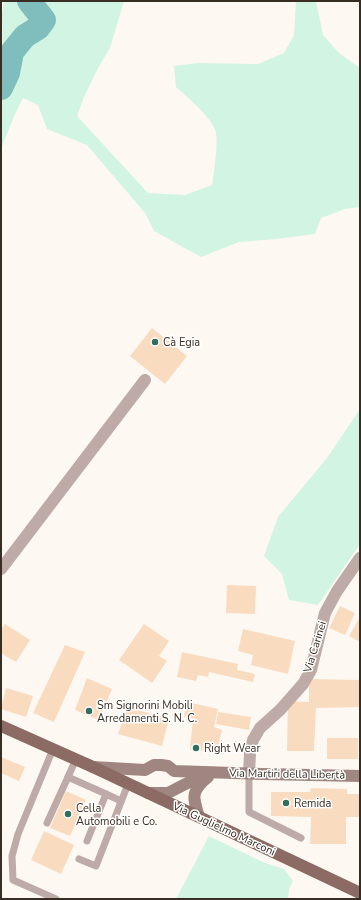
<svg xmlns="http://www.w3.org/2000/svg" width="361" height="900" font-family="'Nunito Sans',sans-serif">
	<rect width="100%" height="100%" fill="#fdf8f2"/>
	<g fill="#d2f5e3">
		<path d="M4,1H124L110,48L98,68L84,97L77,116L148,193L185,195L212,185C214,170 218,147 216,133C214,119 187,97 176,87L174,66L198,63L258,64L284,53L294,35L296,1H316L323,35L340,54L360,68V207L345,209L321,218L315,234L277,239L239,242L201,257L154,231L145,213L87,145L47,129L38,105L23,98L15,114L1,149V66L3,60L2,15Z"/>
		<path d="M360,409V544L318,605L289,600L282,574L264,556L278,517L327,458Z"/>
		<path d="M209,836L265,863L284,869L293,881L289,889L288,899H176Z"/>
	</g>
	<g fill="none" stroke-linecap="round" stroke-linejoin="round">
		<path stroke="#80bdbd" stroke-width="24" d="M1,88L8,73L12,52L25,36L38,28L44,20L29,1"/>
	</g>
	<g fill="#f9dcc0">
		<path d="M152,328L187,356L165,384L130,356Z"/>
		<path d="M227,585L256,586L255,614L226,613Z"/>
		<path d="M340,606L355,613L345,635L329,628Z"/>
		<path d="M360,617V642L349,636Z"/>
		<path d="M5,624L30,640L16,662L1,653V630Z"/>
		<path d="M144,624L169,641L159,656L167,661L152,683L119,660Z"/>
		<path d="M243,629L295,641L288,674L251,665L253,655L238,651Z"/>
		<path d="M65,645L85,652L54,722L33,713Z"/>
		<path d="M182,652L238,664L237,670L255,674L253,682L209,672L208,677L198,675L196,681L177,677Z"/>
		<path d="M87,678L112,689L99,720L75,710Z"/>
		<path d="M309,679L360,680V707L316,708L314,751H287L288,701L309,702Z"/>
		<path d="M6,688L33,696L26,717L1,709Z"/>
		<path d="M187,702L218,709L214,727L222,730L217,751L190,750L193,718L184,717Z"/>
		<path d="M127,707L169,719L162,746L118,734Z"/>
		<path d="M218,712L251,717L249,730L216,724Z"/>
		<rect x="327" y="738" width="31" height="21"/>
		<path d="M1,757L25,767L19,781L1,773Z"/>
		<path d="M311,788L347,789V794H360V817H346V844H310L311,817L271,816V792H310Z"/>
		<path d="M66,791L86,800L70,836L50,828Z"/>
		<path d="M44,831L74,845L61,874L31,860Z"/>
	</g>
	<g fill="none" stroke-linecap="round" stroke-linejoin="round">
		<g stroke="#beaba7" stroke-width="7">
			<path d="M53,749L18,834L12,856L13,880L56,899"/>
			<path d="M76,759L68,777L106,794L87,841"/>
			<path d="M249,774V812L301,838"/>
			<path d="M106,794L121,801"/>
			<path d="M47,823L68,777"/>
			<path d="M79,859L96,866L128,784"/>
		</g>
		<g stroke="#beaba7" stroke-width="12">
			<path d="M1,569L145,380"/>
			<path d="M249,774L250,753L253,740L260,728L280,710L303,684L311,670L325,613L337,591L360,558"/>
		</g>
		<g stroke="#a08680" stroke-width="12">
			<path d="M93,767L145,770L154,765H161L168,766L174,771L262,774L360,776"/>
			<path d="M148,793H168L199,777L207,775"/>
			<path d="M199,817C193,797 190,792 208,777"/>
		</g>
		<path stroke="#8b6b64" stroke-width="12" d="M1,726L93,767L360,893"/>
	</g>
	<g fill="#306f5c" stroke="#fff" stroke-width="1.5">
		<circle cx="155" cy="342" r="4"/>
		<circle cx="89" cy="711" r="4"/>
		<circle cx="196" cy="748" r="4"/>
		<circle cx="286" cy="803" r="4"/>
		<circle cx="68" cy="814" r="4"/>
	</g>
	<g text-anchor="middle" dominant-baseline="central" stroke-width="3" stroke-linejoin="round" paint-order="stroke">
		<g font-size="11" fill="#372d22" stroke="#fff" text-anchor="start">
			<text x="163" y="342">Cà Egia</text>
			<text x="97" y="705">Sm Signorini Mobili<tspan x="97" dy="13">Arredamenti S. N. C.</tspan></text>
			<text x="204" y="748">Right Wear</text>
			<text x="294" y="803">Remida</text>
			<text x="76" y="808">Cella<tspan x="76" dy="13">Automobili e Co.</tspan></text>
		</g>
		<g font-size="11" fill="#372d22" stroke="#fff">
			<text transform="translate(315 647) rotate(-73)">Via Carinei</text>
			<text transform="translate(287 774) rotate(1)">Via Martiri della Libertà</text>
			<text transform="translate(224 829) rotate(25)">Via Guglielmo Marconi</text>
		</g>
	</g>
	<rect width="361" height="900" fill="none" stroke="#372d22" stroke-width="4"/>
</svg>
